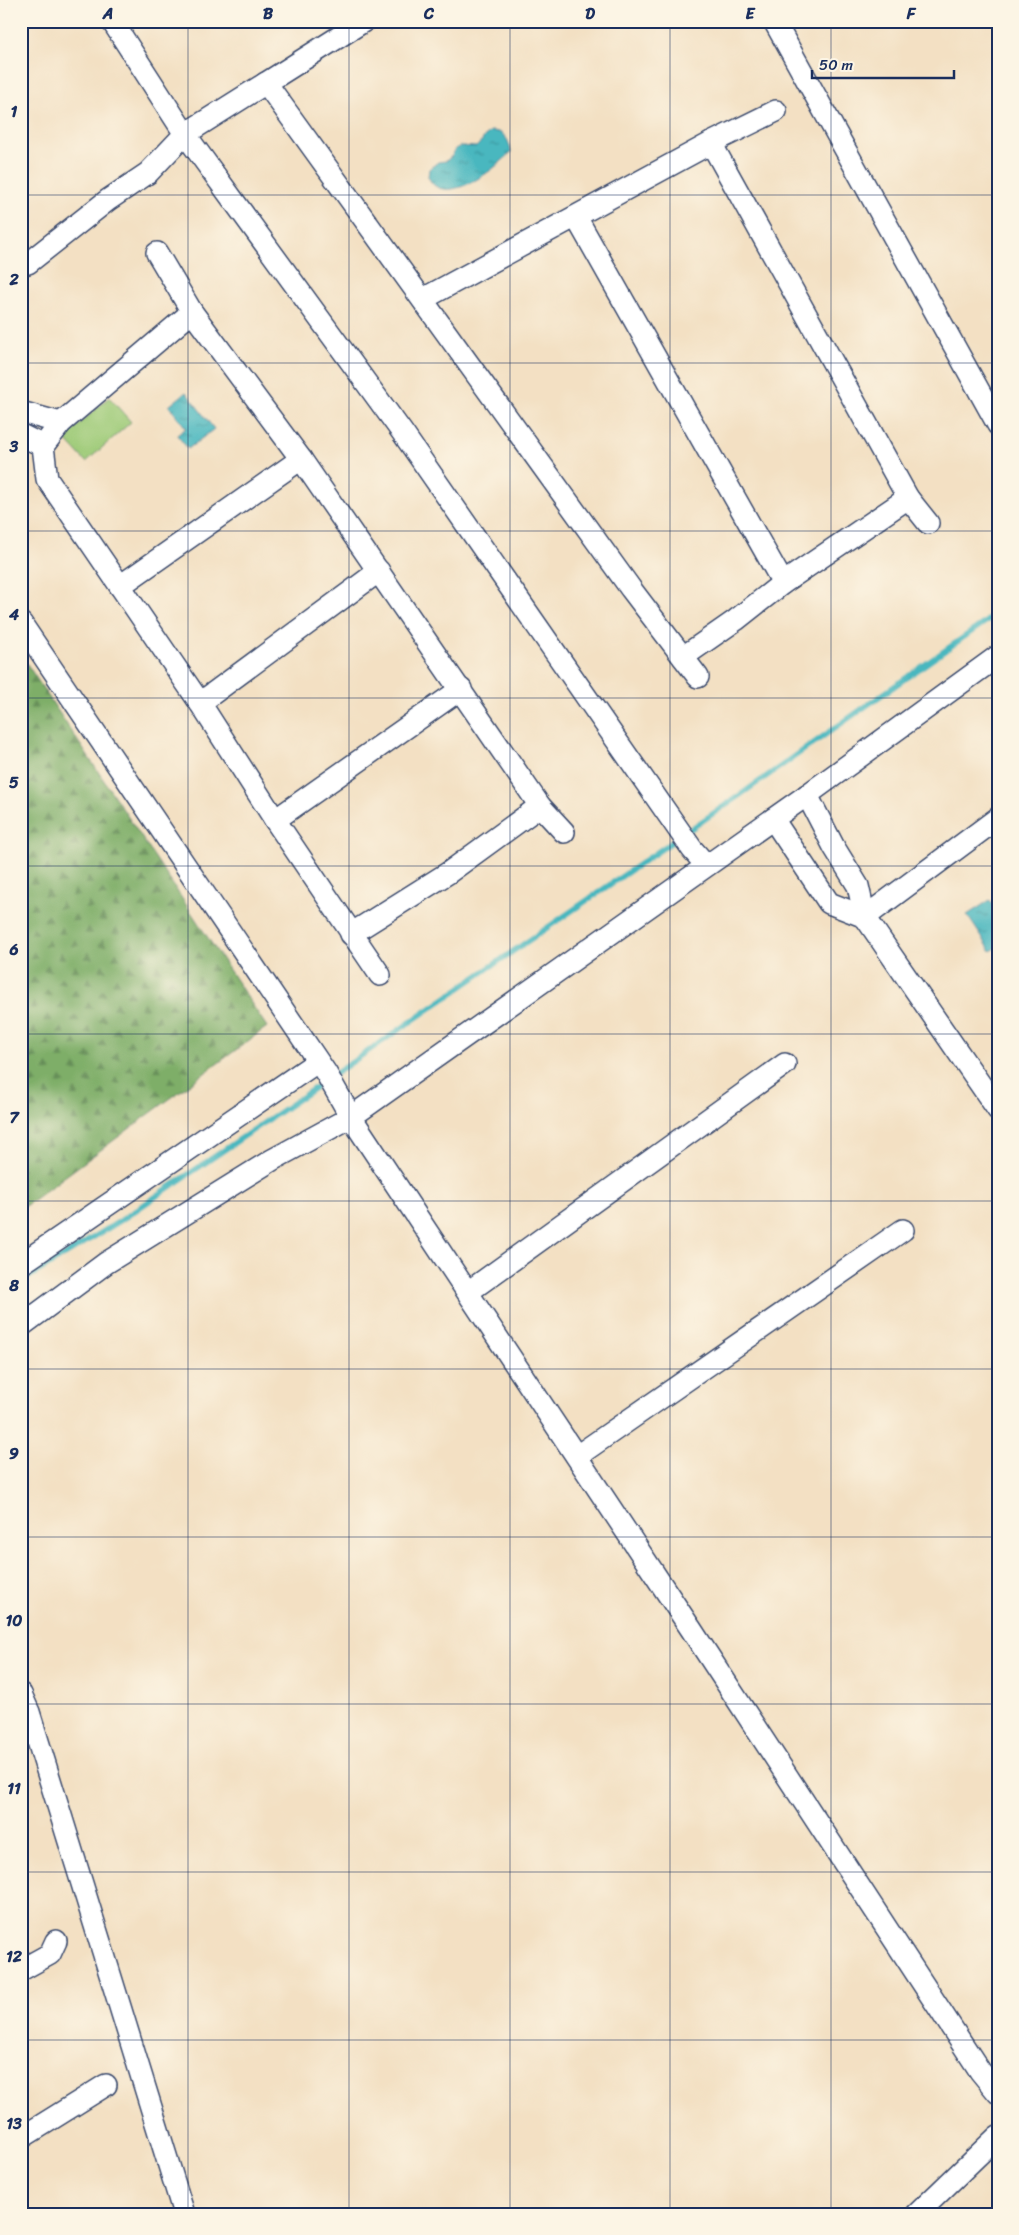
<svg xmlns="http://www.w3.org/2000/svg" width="1019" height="2235" font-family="Sriracha,sans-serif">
	<defs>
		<pattern id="forest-firs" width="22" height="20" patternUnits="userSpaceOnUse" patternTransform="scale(1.25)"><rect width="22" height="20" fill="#7eae68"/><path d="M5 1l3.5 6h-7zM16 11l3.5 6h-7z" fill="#668e59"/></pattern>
		<pattern id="water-ripples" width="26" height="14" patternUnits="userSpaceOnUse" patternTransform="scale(1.25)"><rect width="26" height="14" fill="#48b7bf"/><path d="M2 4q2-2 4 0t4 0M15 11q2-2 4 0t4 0" fill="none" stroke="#3b959e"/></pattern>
	</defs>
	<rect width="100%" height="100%" fill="#fcf5e5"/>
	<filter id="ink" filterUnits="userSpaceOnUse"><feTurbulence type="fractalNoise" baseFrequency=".02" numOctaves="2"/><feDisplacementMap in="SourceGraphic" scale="10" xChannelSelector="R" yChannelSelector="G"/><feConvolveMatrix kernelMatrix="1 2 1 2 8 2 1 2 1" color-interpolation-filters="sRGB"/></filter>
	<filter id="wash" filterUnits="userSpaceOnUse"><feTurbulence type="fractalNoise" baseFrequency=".0096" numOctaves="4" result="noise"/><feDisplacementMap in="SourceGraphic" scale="20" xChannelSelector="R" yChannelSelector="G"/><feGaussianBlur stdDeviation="1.12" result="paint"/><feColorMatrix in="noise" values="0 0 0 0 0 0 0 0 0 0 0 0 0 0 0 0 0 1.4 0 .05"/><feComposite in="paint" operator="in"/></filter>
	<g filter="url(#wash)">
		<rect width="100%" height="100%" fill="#f3e0c3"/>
		<path fill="#9dca77" stroke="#5c7c6a" d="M109,397L131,422L86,462L64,438Z"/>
		<path fill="url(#forest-firs)" stroke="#4c6e63" d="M21,655L267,1027L21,1209Z"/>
		<g fill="url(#water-ripples)" stroke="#32738e">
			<path d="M491,131C504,131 509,139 511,152C498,167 456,200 435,186C432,184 430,180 428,177L429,169L438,162L446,161L452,156L455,149L461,146L476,147C482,142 484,135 491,131Z"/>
			<path d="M186,392L214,429L188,449L177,435L186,428L169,406Z"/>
			<path d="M990,900L998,913V947L991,951L967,915Z"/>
		</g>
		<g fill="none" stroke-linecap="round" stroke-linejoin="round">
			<g stroke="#48b7bf" stroke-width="5.5">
				<path d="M332,1076L740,795L998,613"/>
				<path d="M21,1282L120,1221L325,1081"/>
			</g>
		</g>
	</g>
	<g filter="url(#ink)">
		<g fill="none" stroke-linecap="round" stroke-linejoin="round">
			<defs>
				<g id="minor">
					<path d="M112,21L185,134L402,432L692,849L706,865"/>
					<path d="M774,21L998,425"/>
					<path d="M266,83L364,21"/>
					<path d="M711,143L908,498L928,523"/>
					<path d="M576,217L783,583"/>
					<path d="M157,253L192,312L301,459L540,806L564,832"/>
					<path d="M21,265L28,263L108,200L148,173L185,134L266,83L631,589L698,677"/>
					<path d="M423,299L711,143L776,111"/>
					<path d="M192,312L61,423L43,446L47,479L200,703L275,820L380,975"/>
					<path d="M21,412L61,423"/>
					<path d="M21,435L43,446"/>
					<path d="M120,586L301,459"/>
					<path d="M21,623L326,1073L351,1117L691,1629L980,2071L998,2093"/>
					<path d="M683,657L736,620L783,583L908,498"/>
					<path d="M200,703L379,571"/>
					<path d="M807,795L834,847L858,886L865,917L998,1110"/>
					<path d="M773,819L829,903L865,917"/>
					<path d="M275,820L461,689"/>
					<path d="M865,917L998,818"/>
					<path d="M351,934L448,873L540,806"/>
					<path d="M21,1264L317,1062"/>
					<path d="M468,1292L785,1064"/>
					<path d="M21,1326L106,1263L272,1160L351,1117L807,795L998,656"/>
					<path d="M577,1456L903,1230"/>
					<path d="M21,1694L29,1712L184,2214"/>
					<path d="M21,1970L50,1954L56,1941"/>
					<path d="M21,2138L106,2085"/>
					<path d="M917,2214L998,2136"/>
				</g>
			</defs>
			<use href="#minor" stroke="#3b4a6d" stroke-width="24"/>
			<use href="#minor" stroke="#fff" stroke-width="21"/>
		</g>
	</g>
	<path fill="none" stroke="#1b2f5e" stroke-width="1" stroke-opacity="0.55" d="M188,21V2214M349,21V2214M510,21V2214M670,21V2214M831,21V2214M21,195H998M21,363H998M21,531H998M21,698H998M21,866H998M21,1034H998M21,1201H998M21,1369H998M21,1537H998M21,1704H998M21,1872H998M21,2040H998"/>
	<rect width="1019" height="2235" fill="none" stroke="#fcf5e5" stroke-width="55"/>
	<path d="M812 70v8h142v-8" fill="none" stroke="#1b2f5e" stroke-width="2.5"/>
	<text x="819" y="70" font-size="15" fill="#1b2f5e" stroke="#fcf5e5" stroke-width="4" paint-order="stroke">50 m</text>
	<rect x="28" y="28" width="964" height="2180" fill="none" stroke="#1b2f5e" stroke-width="2"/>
	<g font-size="16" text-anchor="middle" font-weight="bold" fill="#1b2f5e">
		<text x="108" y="19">A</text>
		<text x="268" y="19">B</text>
		<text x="429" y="19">C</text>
		<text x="590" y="19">D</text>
		<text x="750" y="19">E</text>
		<text x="911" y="19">F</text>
		<text x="14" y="117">1</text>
		<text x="14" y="285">2</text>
		<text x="14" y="452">3</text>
		<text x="14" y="620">4</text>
		<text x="14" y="788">5</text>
		<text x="14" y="955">6</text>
		<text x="14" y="1123">7</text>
		<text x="14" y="1291">8</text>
		<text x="14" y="1459">9</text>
		<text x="14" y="1626">10</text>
		<text x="14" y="1794">11</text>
		<text x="14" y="1962">12</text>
		<text x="14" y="2129">13</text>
	</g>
</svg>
